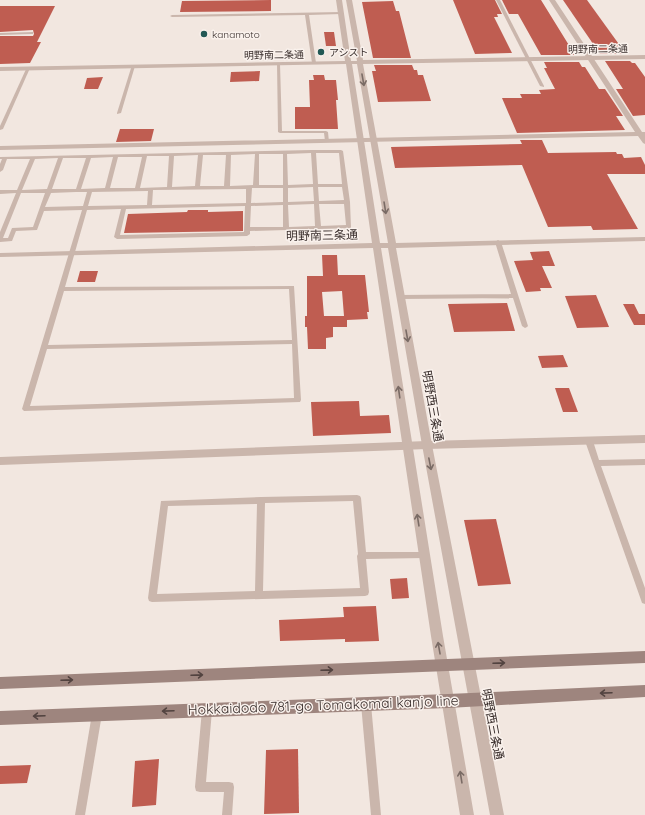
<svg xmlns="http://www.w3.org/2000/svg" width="645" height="815" font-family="Quicksand,'Noto Sans JP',sans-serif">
	<rect width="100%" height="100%" fill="#f2e7e0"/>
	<g fill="#bf5d51" fill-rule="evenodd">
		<path d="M271,0V11L180,12L182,1Z"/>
		<path d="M453,0H495L502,14H497L498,17H494L512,53L475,54Z"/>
		<path d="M502,0H541L575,55H541L518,14H509Z"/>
		<path d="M563,0H587L626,54H600Z"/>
		<path d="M393,1L396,11H399L411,58H373L362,2Z"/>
		<path d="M0,6H55L37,42H41L30,63L0,64V36H33L34,34L33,30L0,32Z"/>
		<path d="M324,32H334L336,46H326Z"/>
		<path d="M605,61H630L632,63H635L645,77V115L633,116L616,89H623Z"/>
		<path d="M544,62H579L582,67H585L599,89H605L623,116H616L625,130L517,133L502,98H522L520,94H541L539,90L555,89L544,68H547Z"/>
		<path d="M374,65H412L414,70H417L418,75H423L431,101L378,102L372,71H376Z"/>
		<path d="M260,71L259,81L230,82L231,72Z"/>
		<path d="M313,75H324L325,80H336L338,100H336L338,129H295V107H310L309,80H314Z"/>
		<path d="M103,77L98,89H84L87,78Z"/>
		<path d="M120,129H154L151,141L116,142Z"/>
		<path d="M520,140H542L548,153L616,152L617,154H622L624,158L641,157L645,165V174H607L638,229L593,230L591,226L548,227L522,165L395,168L391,147L522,144Z"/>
		<path d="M188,210H208V212L243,211V231L124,233L128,214L187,212Z"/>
		<path d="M549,251L555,266H542L552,288H540L541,291L526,292L514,261L533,260L530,252Z"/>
		<path d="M322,255H337L338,275H365L369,312H367L368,319L347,320V327H333V337L326,338V349H308L307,327H305V316H307V276H323ZM342,291L344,316H324L322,292Z"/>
		<path d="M80,271H98L95,282H77Z"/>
		<path d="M596,295L609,327L577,328L565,296Z"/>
		<path d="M507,303L515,331L454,332L448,304Z"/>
		<path d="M623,304H634L639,314H645V325H634Z"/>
		<path d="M563,355L568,367L542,368L538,356Z"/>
		<path d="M555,388H569L578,412H563Z"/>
		<path d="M359,401L360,416L389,415L391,433L313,436L311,402Z"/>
		<path d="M496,519L511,584L478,586L464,520Z"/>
		<path d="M407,578L409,598L392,599L390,579Z"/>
		<path d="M376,606L379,641L345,642V639L280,641L279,620L344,617L343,607Z"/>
		<path d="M298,749L299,813L264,814L266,750Z"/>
		<path d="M159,759L156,805L132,807L135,761Z"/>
		<path d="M31,765L27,783L0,784V766Z"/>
	</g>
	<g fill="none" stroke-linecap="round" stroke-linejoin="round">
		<g fill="#cab6ac" fill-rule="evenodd">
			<path d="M496,0H500L544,86V87L540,86Z"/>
			<path d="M342,12V14H341L309,15L316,63L314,64L312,63L305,15L172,17L170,16L172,15Z"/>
			<path d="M33,32V34H32L0,35V33Z"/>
			<path d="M277,63L280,64L282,131H326L328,132L329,142L325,141L324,133H280L278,132Z"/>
			<path d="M132,65L135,66L121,113L117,114V113Z"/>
			<path d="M27,67L30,68L3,129L0,130V126Z"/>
			<path d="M311,150H341L343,151L350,202L351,228L250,231V234L247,236L117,239L114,237L121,209L87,210L65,287L294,286L301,400L300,402L24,411L22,409L82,210L44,211L37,230L16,231L12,241L0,242V232L16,193L0,194V190H17L30,159H7L3,170L0,172V164L2,159H0V157ZM311,153L313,184L288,185L287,154ZM316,153H339L342,184H318ZM255,154L253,185L230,186L231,155ZM259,154H283V185H259ZM198,155L195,186L172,187L174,156ZM203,155H226L224,186H200ZM147,156H169L167,187L140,188ZM113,157L105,188L81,189L91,158ZM118,157H142L135,188H110ZM58,158L47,189L22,190L35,159ZM63,158H86L76,189H52ZM313,187L314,201L288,202V188ZM318,187H342L344,200L319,201ZM252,188H283V202L251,203ZM246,189V203L152,205L153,190ZM148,191L147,205L88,206L92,192ZM76,192H87L83,206L45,207L51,193ZM21,193H45L33,227L12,228L8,238H3ZM314,204L315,226L289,227L288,205ZM319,204H344L346,225L321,226ZM283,205V227H250L251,206ZM245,206L244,232L120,235L126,209ZM289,289L292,340L48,345L64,291ZM292,344L294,398L30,406L47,349Z"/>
			<path d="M498,240L501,242L528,326L527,327L525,328L522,326L513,298L400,299L397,297L400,295L511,294L495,242Z"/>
			<path d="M589,438L592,439L593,441L599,460L645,459V465L601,466L645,588V604L642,603L641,600L585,441L586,439Z"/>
			<path d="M357,495L360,496L361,498L366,552H424L427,553L428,555L427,557L424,558L366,559L369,592L368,595L365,596L152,602L149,601L148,598L161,501L261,497ZM353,501L358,554L357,556L360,588L263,591L265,503ZM257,504L255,591L157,594L168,506Z"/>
			<path d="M366,699L369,701L371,704L381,815H371L361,704L363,701Z"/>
			<path d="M207,705L210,707L212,710L206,782H229L233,783L234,787L232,815H222L224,792H200L196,791L195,787L202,710L204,707Z"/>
			<path d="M97,709L100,711L102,714L85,815H75L92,714L94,711Z"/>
		</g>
		<g fill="#cab6ac" fill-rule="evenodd">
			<path d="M549,0H555L642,132H645V144L643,143L638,136L0,150V146L635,132Z"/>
			<path d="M645,435V443L427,449L0,465V457L427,441Z"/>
		</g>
		<path fill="#cab6ac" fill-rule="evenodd" d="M336,0H342L351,61H357L346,0H352L363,60L645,55V59L363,64L396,243L645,237V241L396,248L432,445L504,815H490L422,445L388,248H381L443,636L474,815H460L431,636L373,248L0,257V253L372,243L346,64L0,71V67L345,61ZM352,64H357L388,243H380Z"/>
		<g fill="#9e857e" fill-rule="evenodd">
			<path d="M645,651V663L0,689V677Z"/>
			<path d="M645,685V697L448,708L0,725V711L448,694Z"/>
		</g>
	</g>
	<defs><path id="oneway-shaft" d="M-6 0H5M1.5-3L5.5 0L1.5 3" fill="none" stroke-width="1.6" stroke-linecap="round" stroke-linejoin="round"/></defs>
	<g stroke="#7a6b65">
		<use href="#oneway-shaft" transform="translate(363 80) rotate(80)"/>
		<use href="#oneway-shaft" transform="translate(385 208) rotate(81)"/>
		<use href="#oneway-shaft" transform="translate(407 336) rotate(80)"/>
		<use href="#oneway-shaft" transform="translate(399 392) rotate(-98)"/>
		<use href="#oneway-shaft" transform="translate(430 464) rotate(79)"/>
		<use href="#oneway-shaft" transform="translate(418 520) rotate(-99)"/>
		<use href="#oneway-shaft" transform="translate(439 648) rotate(-100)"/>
		<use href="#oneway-shaft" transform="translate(461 777) rotate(-99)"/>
	</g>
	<g stroke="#524340">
		<use href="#oneway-shaft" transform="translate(499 663) rotate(-2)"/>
		<use href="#oneway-shaft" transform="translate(327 670) rotate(-2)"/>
		<use href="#oneway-shaft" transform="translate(197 675) rotate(-2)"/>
		<use href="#oneway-shaft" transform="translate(67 680) rotate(-2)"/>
		<use href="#oneway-shaft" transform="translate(606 693) rotate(178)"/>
		<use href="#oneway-shaft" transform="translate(168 711) rotate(178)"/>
		<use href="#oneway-shaft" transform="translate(39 716) rotate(178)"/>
	</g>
	<g fill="#225854" stroke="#faf2ed" stroke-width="1.5">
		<circle cx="204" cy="34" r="4"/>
		<circle cx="321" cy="52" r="4"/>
	</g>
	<g text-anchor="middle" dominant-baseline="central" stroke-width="3" stroke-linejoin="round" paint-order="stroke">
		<g font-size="10" fill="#382d2b" stroke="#faf2ed" text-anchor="start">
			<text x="212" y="34">kanamoto</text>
			<text x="329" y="52">アシスト</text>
		</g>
		<g font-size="10" fill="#382d2b" stroke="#faf2ed">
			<text transform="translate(598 49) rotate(-1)">明野南二条通</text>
			<text transform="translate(274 55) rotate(-1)">明野南二条通</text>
		</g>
		<g font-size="12" fill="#382d2b" stroke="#faf2ed">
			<text transform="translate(322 235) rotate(-1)">明野南三条通</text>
			<text transform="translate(433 406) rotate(80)">明野西三条通</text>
			<text transform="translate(493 724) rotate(79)">明野西三条通</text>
		</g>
		<g font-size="14" fill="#382d2b" stroke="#faf2ed">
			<text transform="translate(323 705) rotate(-2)">Hokkaidodo 781-go Tomakomai kanjo line</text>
		</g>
	</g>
</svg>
